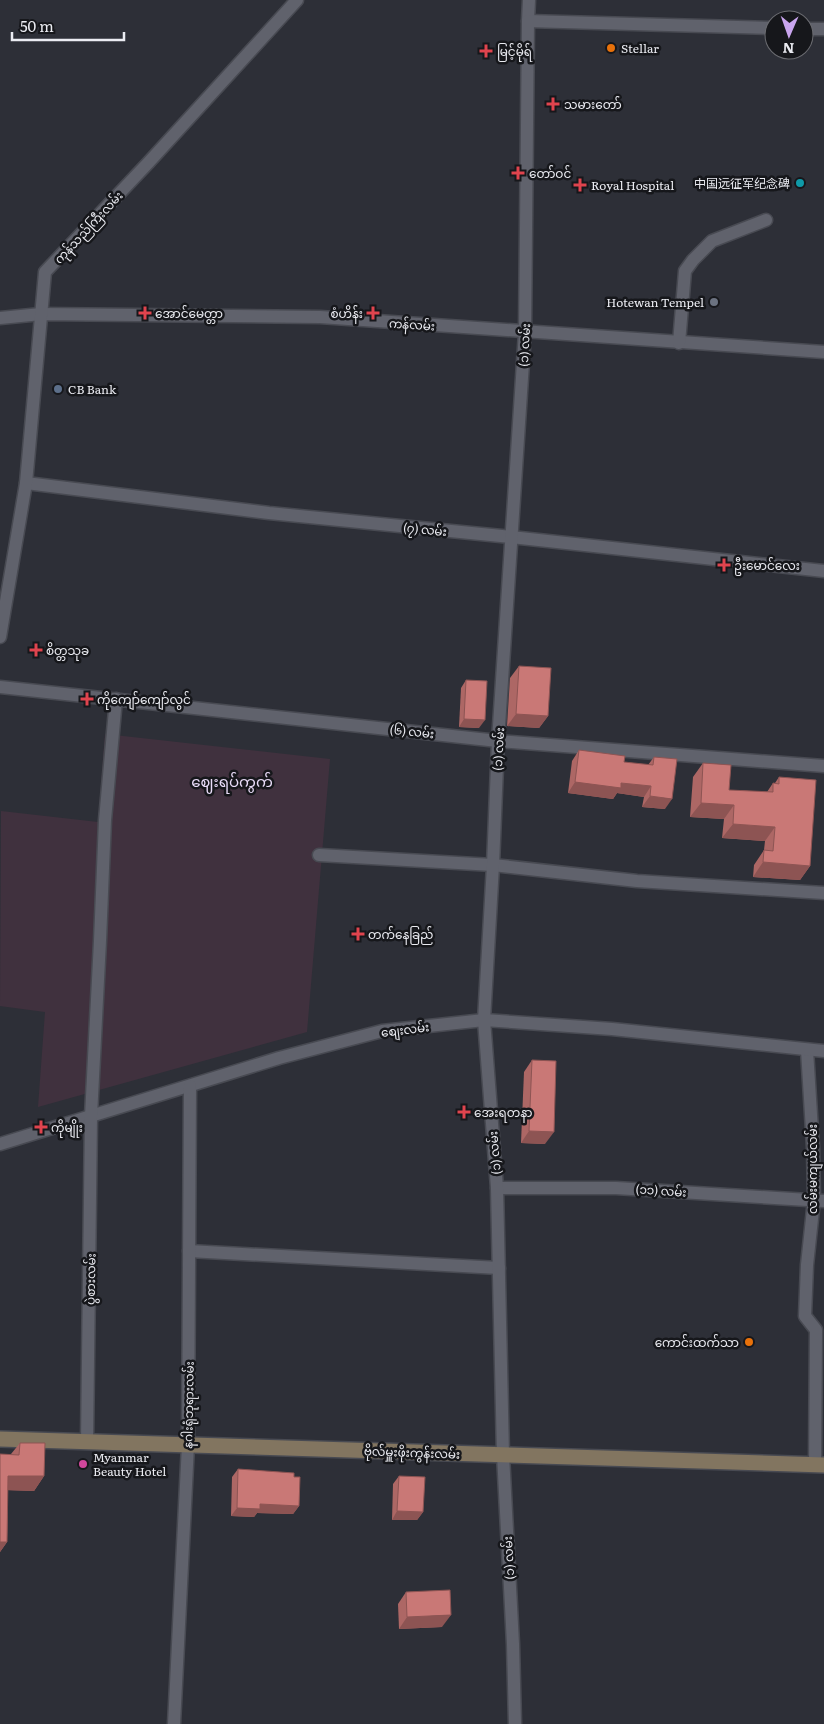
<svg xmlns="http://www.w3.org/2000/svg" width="824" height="1724" font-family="Literata,'Noto Sans SC','Noto Sans Myanmar',serif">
	<rect width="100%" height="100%" fill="#2d2f37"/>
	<path fill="#40313e" d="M105,734L330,759L307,1032L38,1107L45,1012L0,1006L1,811L98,822Z"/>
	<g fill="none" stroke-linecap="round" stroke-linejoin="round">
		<defs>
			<g id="street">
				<path d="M528,21L529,0"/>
				<path d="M804,29H824"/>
				<path d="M0,318L41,314L320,317L824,352"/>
				<path d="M679,343L685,271L693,260L712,241L766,220"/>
				<path d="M26,483L269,513L511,537L824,571"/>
				<path d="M0,637L26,483L45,272L149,162L297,0"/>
				<path d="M0,687L498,741L824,766"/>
				<path d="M319,855L493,865L637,881L824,893"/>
				<path d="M807,1050L813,1147L814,1200L807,1265L805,1316L816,1330L815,1465"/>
				<path d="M0,1144L279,1058L382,1031L484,1020L612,1029L824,1051"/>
				<path d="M497,1188H616L824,1201"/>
				<path d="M189,1251L499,1268"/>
				<path d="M87,1442L91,1116L100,941L105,820L116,699"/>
				<path d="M174,1724L188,1445L190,1086"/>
				<path d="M515,1724L513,1644L503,1455L497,1188L484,1020L493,865L498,741L525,332L528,21L774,28"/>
			</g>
			<path id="secondary" d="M0,1439L824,1465"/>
		</defs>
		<use href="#street" stroke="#484a52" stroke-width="15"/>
		<use href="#secondary" stroke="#484a52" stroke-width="18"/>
		<use href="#street" stroke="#60626c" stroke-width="12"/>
		<use href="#secondary" stroke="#827560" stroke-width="15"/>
	</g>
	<g fill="#ad6765">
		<path d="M519,666L548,716L539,728L507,726L510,678Z"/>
		<path d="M466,680L479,728L459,727L461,688Z"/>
		<path d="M579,750L624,762L648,765L654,757L665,809L642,807L644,797L617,793L613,799L568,793L572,761Z"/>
		<path d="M703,763L729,790L767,792L773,783H775L779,777L810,866L800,880L753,877L754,865L764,850L765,841L722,838L724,819L690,817L693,777Z"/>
		<path d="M532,1060L545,1144L521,1143L524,1072Z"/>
		<path d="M20,1443L44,1476L34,1491L8,1490L7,1542L0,1552V1454H11Z"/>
		<path d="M238,1469L294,1477L299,1506L293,1514L257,1513L254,1517L231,1516L232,1477Z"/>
		<path d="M399,1476L423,1512L417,1520H392L393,1484Z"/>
		<path d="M406,1592L442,1627L399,1629L398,1604Z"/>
	</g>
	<g fill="#8d5453">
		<path d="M516,714L548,716L539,728L507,726Z"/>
		<path d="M464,719L485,720L479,728L459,727Z"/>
		<path d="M575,782L621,783L651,786L644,797L617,793L613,799L568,793Z"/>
		<path d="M650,796L672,799L665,809L642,807Z"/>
		<path d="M701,803L734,805L724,819L690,817Z"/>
		<path d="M733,824L775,827L765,841L722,838Z"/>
		<path d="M763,862L810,866L800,880L753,877Z"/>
		<path d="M529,1131L554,1132L545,1144L521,1143Z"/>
		<path d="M8,1476H44L34,1491L0,1490Z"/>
		<path d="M260,1504L299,1506L293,1514L257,1513L254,1517L231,1516L237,1508Z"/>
		<path d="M397,1511L423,1512L417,1520H392Z"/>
		<path d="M0,1542H7L0,1552Z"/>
		<path d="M451,1615L442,1627L399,1629L407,1617Z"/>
	</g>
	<g fill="#c97876" stroke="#8d5453">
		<path d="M519,666L551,668L548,716L516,714Z"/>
		<path d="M466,680L487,681L485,720L464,719Z"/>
		<path d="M579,750L625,756L624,762L653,765L654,757L677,759L672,799L650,796L651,786L621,783V788L575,782Z"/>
		<path d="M703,763L731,765L729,790L773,792V783L779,784V777L816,780L810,866L763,862L764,850L773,851L775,827L733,824L734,805L701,803Z"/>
		<path d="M532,1060L556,1061L554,1132L529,1131Z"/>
		<path d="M20,1443H45L44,1476H8L7,1542H0V1454L19,1455Z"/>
		<path d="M238,1469L294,1473V1477H300L299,1506L260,1504V1509L237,1508Z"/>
		<path d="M399,1476L425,1477L423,1512L397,1511Z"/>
		<path d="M450,1590L451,1615L407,1617L406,1592Z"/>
	</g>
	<g fill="#e8710a" stroke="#16171b" stroke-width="2">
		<circle cx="611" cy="48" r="5"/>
		<circle cx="749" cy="1342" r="5"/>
	</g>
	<g fill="#e0444e" stroke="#16171b" stroke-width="2">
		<path d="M483.5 43.5h5v5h5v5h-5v5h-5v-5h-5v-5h5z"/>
		<path d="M550.5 96.5h5v5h5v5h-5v5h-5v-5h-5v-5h5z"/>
		<path d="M515.5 165.5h5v5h5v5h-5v5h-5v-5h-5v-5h5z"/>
		<path d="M577.5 177.5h5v5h5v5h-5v5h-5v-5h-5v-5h5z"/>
		<path d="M142.5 305.5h5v5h5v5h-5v5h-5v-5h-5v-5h5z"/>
		<path d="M370.5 305.5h5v5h5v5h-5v5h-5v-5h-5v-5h5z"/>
		<path d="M721.5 557.5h5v5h5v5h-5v5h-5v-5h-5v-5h5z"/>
		<path d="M33.5 642.5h5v5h5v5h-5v5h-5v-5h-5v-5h5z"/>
		<path d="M84.5 691.5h5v5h5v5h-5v5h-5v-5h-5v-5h5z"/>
		<path d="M355.5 926.5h5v5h5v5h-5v5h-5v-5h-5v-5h5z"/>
		<path d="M461.5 1104.5h5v5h5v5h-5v5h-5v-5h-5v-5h5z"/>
		<path d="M38.5 1119.5h5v5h5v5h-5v5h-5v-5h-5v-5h5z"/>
	</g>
	<circle fill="#0f9aa8" stroke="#16171b" stroke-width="2" cx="800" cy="183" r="5"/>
	<circle fill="#6b7280" stroke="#16171b" stroke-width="2" cx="714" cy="302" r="5"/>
	<circle fill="#5c6f8a" stroke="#16171b" stroke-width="2" cx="58" cy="389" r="5"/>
	<circle fill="#d1479c" stroke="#16171b" stroke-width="2" cx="83" cy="1464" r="5"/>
	<g text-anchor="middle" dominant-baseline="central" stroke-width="5" stroke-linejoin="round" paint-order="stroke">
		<g font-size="12" fill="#ebecf2" stroke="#16171b" text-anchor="start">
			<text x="621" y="48">Stellar</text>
			<text x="497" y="51">မြင့်မိုရ်</text>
			<text x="564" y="104">သမားတော်</text>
			<text x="529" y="173">တော်ဝင်</text>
			<text x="790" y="183" text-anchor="end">中国远征军纪念碑</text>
			<text x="591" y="185">Royal Hospital</text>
			<text x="704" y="302" text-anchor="end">Hotewan Tempel</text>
			<text x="155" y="313">အောင်မေတ္တာ</text>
			<text x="363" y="313" text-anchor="end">စံဟိန်း</text>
			<text x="68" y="389">CB Bank</text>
			<text x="734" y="565">ဦးမောင်လေး</text>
			<text x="46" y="650">စိတ္တသုခ</text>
			<text x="97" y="699">ကိုကျော်ကျော်လွင်</text>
			<text x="368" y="934">တက်နေခြည်</text>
			<text x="474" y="1112">အေးရတနာ</text>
			<text x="51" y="1127">ကိုမျိုး</text>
			<text x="739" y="1342" text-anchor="end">ကောင်းထက်သာ</text>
			<text x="93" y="1457">Myanmar<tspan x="93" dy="14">Beauty Hotel</tspan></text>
		</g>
		<g font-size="12" fill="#ebecf2" stroke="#16171b">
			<text transform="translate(88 227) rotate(-47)">ကုန်သည်ကြီးလမ်း</text>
			<text transform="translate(412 324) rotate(4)">ကန်လမ်း</text>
			<text transform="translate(524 345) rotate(-87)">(၁) လမ်း</text>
			<text transform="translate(425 529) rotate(6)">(၇) လမ်း</text>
			<text transform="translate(412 731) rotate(6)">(၆) လမ်း</text>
			<text transform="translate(498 749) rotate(-87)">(၁) လမ်း</text>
			<text transform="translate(405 1029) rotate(-7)">စျေးလမ်း</text>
			<text transform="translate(494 1153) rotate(-95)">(၁) လမ်း</text>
			<text transform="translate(812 1169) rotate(-90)">လမ်းမကျယ်လမ်း</text>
			<text transform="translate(661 1190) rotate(4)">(၁၁) လမ်း</text>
			<text transform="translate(90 1279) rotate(-89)">ပွဲစားလမ်း</text>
			<text transform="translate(188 1405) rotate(-89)">နဂါးရုံဘုရားလမ်း</text>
			<text transform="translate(412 1452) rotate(2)">ဗိုလ်မှူးဖိုးကွန်းလမ်း</text>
			<text transform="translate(508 1558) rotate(-93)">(၁) လမ်း</text>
		</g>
		<g font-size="15" fill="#e9dcf8" stroke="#16171b">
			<text x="232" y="780">ဈေးရပ်ကွက်</text>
		</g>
	</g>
	<g transform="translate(789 35) rotate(182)"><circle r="24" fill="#16171b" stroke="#6b6c71"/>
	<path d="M0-4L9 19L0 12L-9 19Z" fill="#c9a5ee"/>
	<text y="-8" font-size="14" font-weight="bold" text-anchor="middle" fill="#ebecf2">N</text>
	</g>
	<path d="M12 32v8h112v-8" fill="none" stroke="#ebecf2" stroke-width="2.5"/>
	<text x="20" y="32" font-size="15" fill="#ebecf2" stroke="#16171b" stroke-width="4" paint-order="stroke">50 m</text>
</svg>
